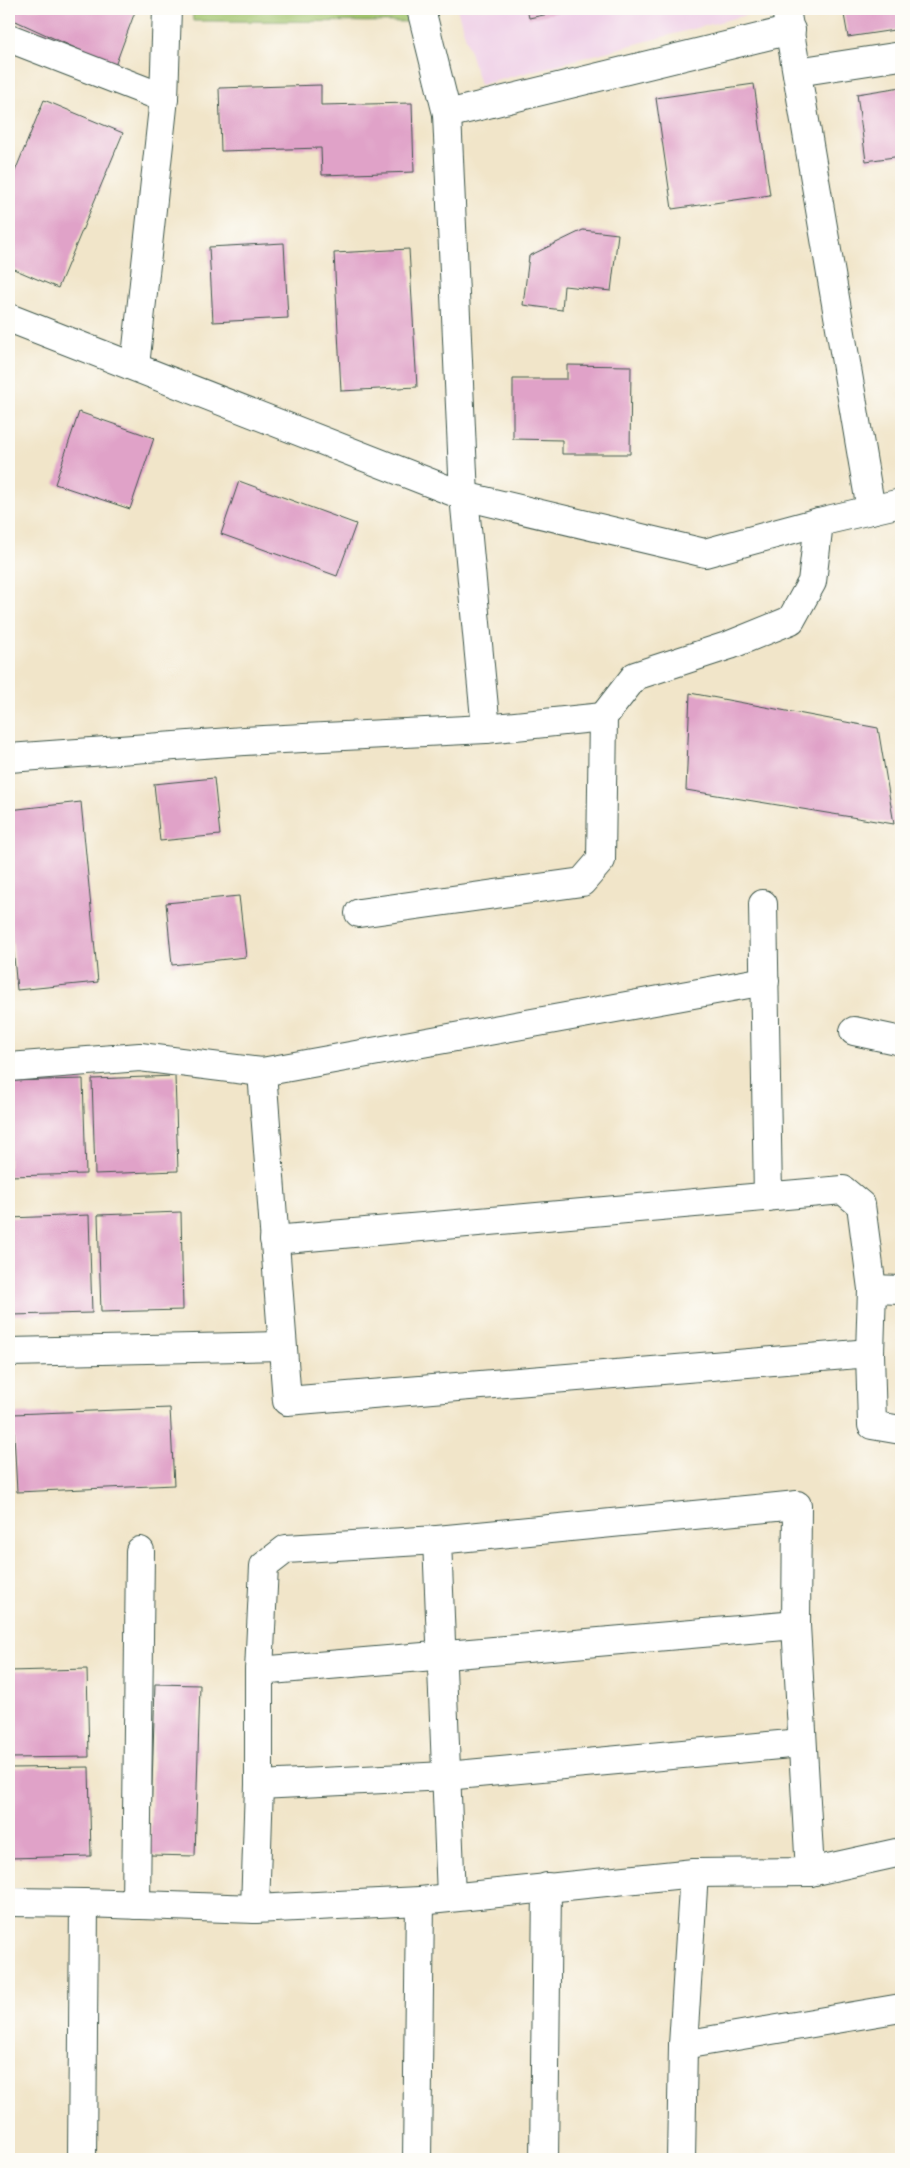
<svg xmlns="http://www.w3.org/2000/svg" width="910" height="2168" font-family="'Balsamiq Sans',sans-serif">
	<rect width="100%" height="100%" fill="#fdfcf7"/>
	<filter id="ink" filterUnits="userSpaceOnUse"><feTurbulence type="fractalNoise" baseFrequency=".02" numOctaves="2"/><feDisplacementMap in="SourceGraphic" scale="10" xChannelSelector="R" yChannelSelector="G"/><feConvolveMatrix kernelMatrix="1 2 1 2 8 2 1 2 1" color-interpolation-filters="sRGB"/></filter>
	<filter id="wash" filterUnits="userSpaceOnUse"><feTurbulence type="fractalNoise" baseFrequency=".0096" numOctaves="4" result="noise"/><feDisplacementMap in="SourceGraphic" scale="20" xChannelSelector="R" yChannelSelector="G"/><feGaussianBlur stdDeviation="1.12" result="paint"/><feColorMatrix in="noise" values="0 0 0 0 0 0 0 0 0 0 0 0 0 0 0 0 0 1.4 0 .05"/><feComposite in="paint" operator="in"/></filter>
	<g filter="url(#wash)">
		<rect width="100%" height="100%" fill="#f1e5c9"/>
		<path fill="#efd0e7" d="M457,9H769L480,85Z"/>
		<path fill="#a0c36c" stroke="#608050" d="M192,9H412L415,22L193,21Z"/>
		<g id="blocks">
			<g fill="#e0a2c8">
				<path d="M9,9H136L115,66L9,18Z"/>
				<path d="M527,9H568V10L529,18Z"/>
				<path d="M843,9H901V29L848,37Z"/>
				<path d="M754,84L770,195L672,209L656,98Z"/>
				<path d="M321,85V105L412,103L414,172L322,175L321,148L221,151L219,88Z"/>
				<path d="M901,87V156L866,161L857,94Z"/>
				<path d="M44,100L123,133L58,288L9,267V186Z"/>
				<path d="M583,230L618,234L611,291L564,286L562,310L523,305L529,256Z"/>
				<path d="M284,243L288,318L213,322L209,247Z"/>
				<path d="M409,249L417,387L341,391L334,253Z"/>
				<path d="M567,365L631,366L630,454H562V440L513,439V379H567Z"/>
				<path d="M79,412L154,438L130,509L55,484Z"/>
				<path d="M239,481L356,524L337,576L221,534Z"/>
				<path d="M690,693L878,728L894,824L686,790Z"/>
				<path d="M214,778L220,835L160,841L154,784Z"/>
				<path d="M81,802L98,982L17,990L9,902V810Z"/>
				<path d="M239,896L246,957L172,965L166,903Z"/>
				<path d="M175,1076L178,1171L95,1174L92,1079Z"/>
				<path d="M83,1079L86,1174L9,1176V1081Z"/>
				<path d="M181,1212L183,1310L101,1312L98,1215Z"/>
				<path d="M89,1215L92,1313L11,1315L9,1218Z"/>
				<path d="M170,1408L174,1485L17,1492L13,1414Z"/>
				<path d="M87,1669L89,1757L9,1758V1671Z"/>
				<path d="M155,1684L200,1685L195,1856L150,1855Z"/>
				<path d="M89,1767L91,1856L9,1858V1768Z"/>
			</g>
		</g>
	</g>
	<g filter="url(#ink)">
		<use href="#blocks" fill-opacity="0" stroke="#3e564a" stroke-width="1"/>
		<g fill="none" stroke-linecap="round" stroke-linejoin="round">
			<defs>
				<g id="minor">
					<path d="M421,9L447,114L464,496L486,729"/>
					<path d="M786,9L871,510"/>
					<path d="M9,38L164,98"/>
					<path d="M797,72L901,56"/>
					<path d="M447,114L791,30"/>
					<path d="M9,318L464,496L705,553L819,522L901,503"/>
					<path d="M135,366L164,98L167,9"/>
					<path d="M9,758L244,741L486,729L603,717"/>
					<path d="M763,904L768,1197"/>
					<path d="M359,913L582,882L601,860L603,717L635,676L730,645L791,620L812,582L819,522"/>
					<path d="M854,1031L901,1041"/>
					<path d="M9,1067L140,1057L262,1072L765,981"/>
					<path d="M262,1072L287,1401L870,1353"/>
					<path d="M274,1240L843,1190L861,1205L872,1289L870,1353L872,1425L901,1430"/>
					<path d="M872,1289L901,1290"/>
					<path d="M9,1352L282,1346"/>
					<path d="M437,1540L451,1897"/>
					<path d="M259,1671L264,1566L286,1549L437,1540L797,1505L796,1625"/>
					<path d="M259,1785L446,1776L801,1743"/>
					<path d="M9,1902L84,1903L255,1909L420,1901L694,1873L810,1872L901,1852"/>
					<path d="M136,1905L140,1551"/>
					<path d="M255,1909L259,1785V1671L796,1625L810,1872"/>
					<path d="M683,2045L901,2008"/>
					<path d="M82,2159L84,1903"/>
					<path d="M417,2159L420,1901"/>
					<path d="M544,2159L547,1887"/>
					<path d="M681,2159L683,2045L694,1873"/>
				</g>
			</defs>
			<use href="#minor" stroke="#3e564a" stroke-width="30"/>
			<use href="#minor" stroke="#fff" stroke-width="28"/>
		</g>
	</g>
	<rect width="910" height="2168" fill="none" stroke="#fdfcf7" stroke-width="30"/>
</svg>
